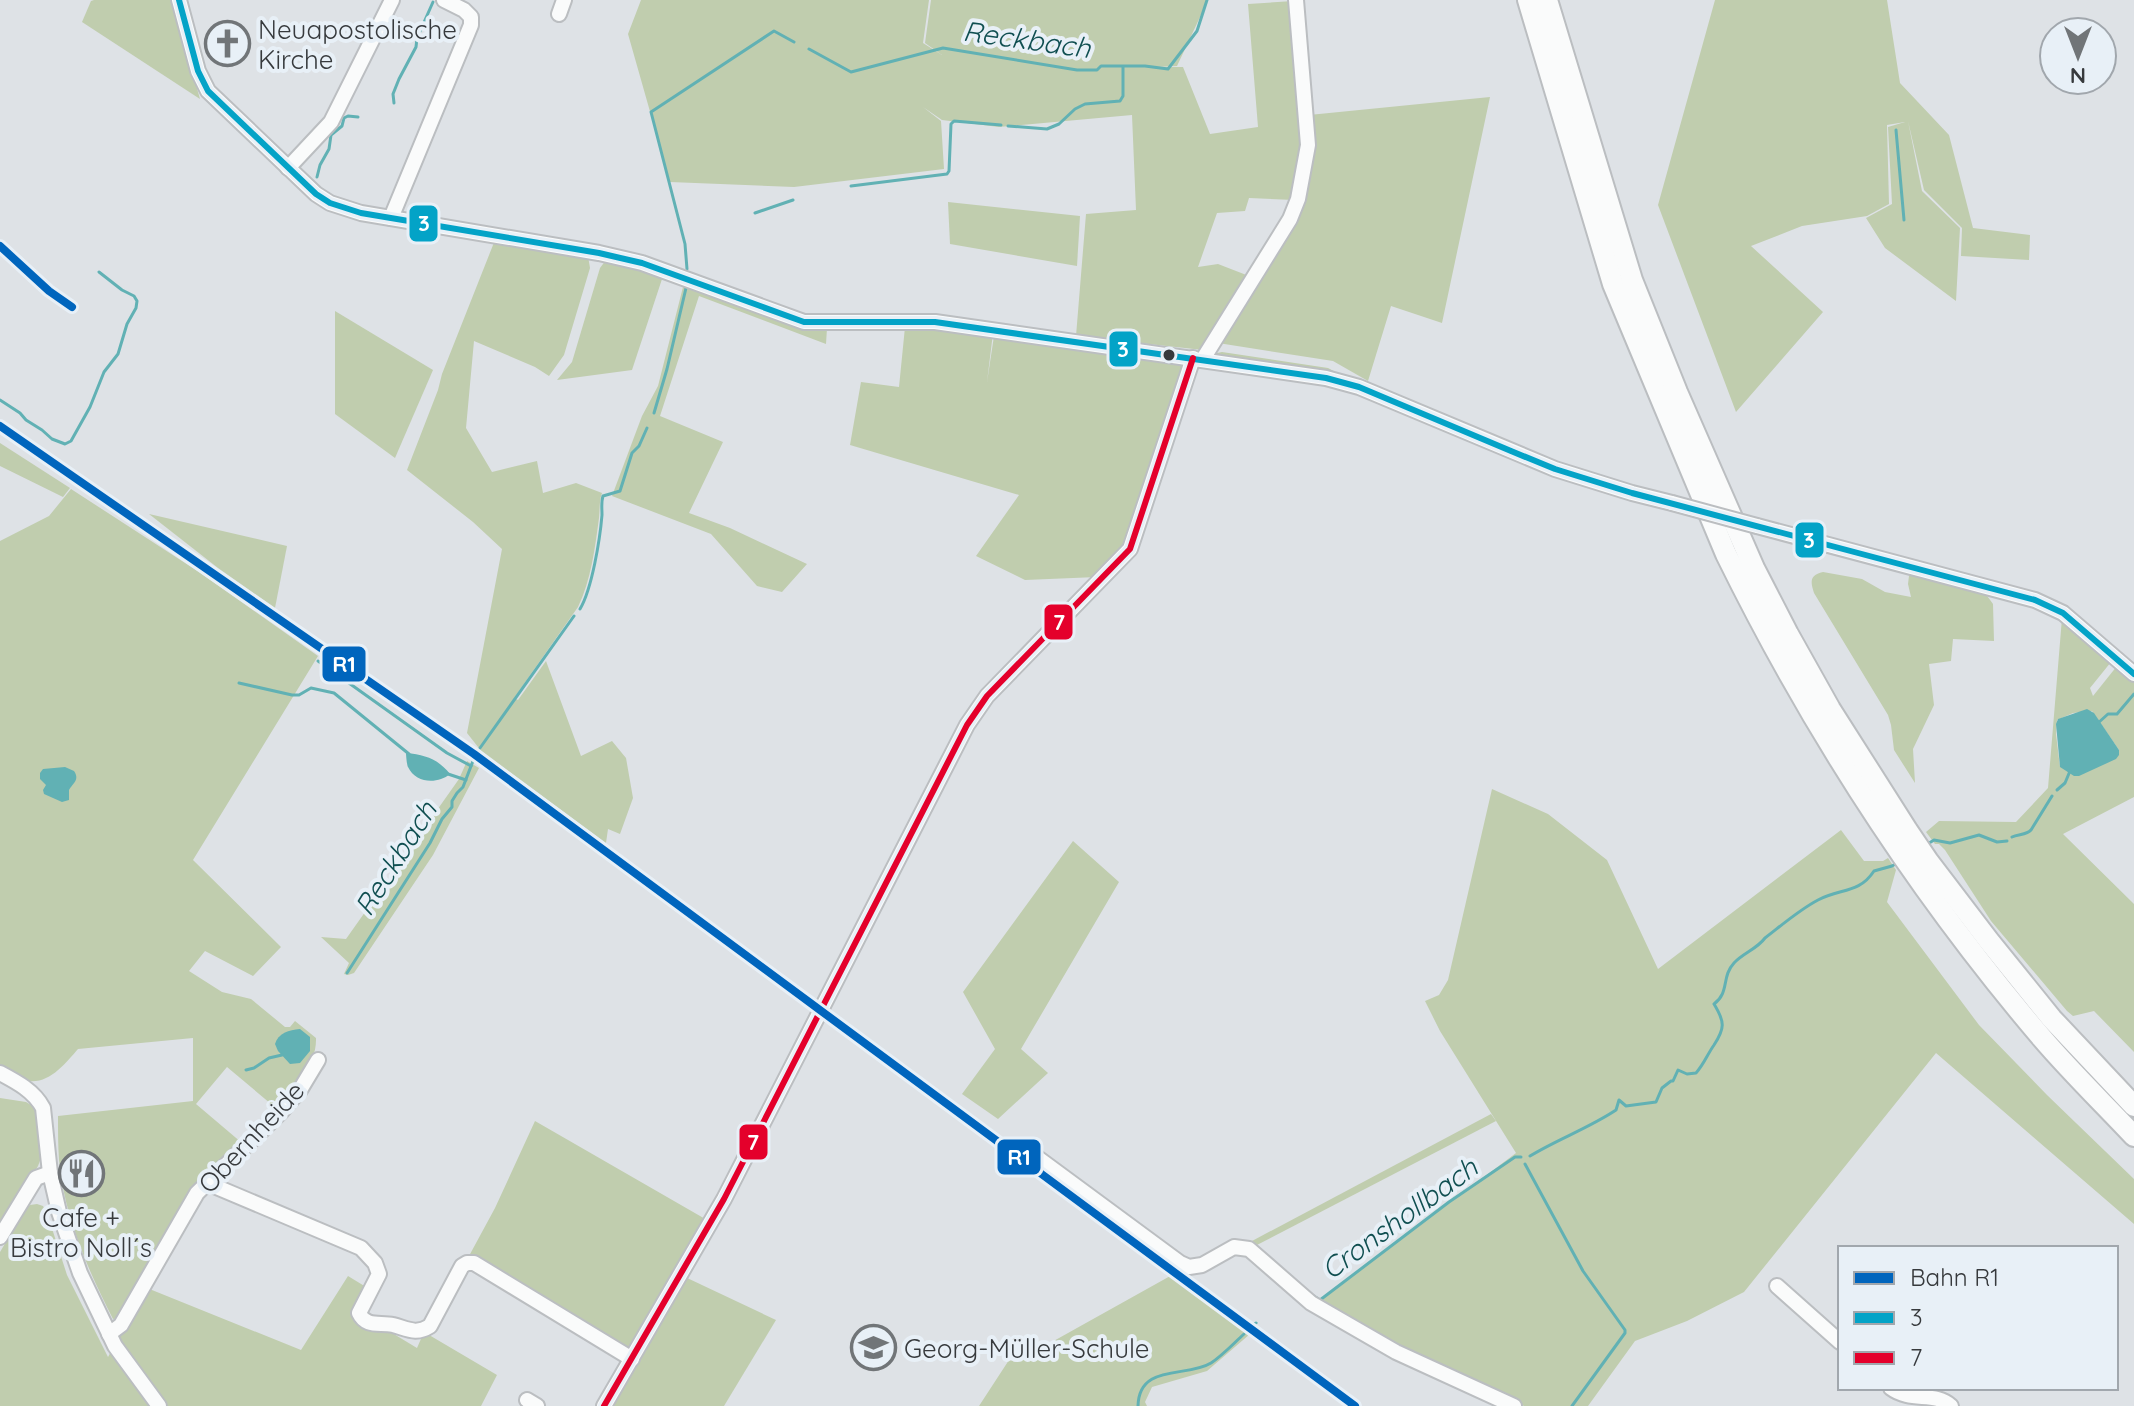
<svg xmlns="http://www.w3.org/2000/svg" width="2134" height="1406" font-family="Quicksand,sans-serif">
	<rect width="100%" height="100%" fill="#dee2e6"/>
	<g fill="#c0cdae" fill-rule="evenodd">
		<path d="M94,0H172L200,99L82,22L91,1Z"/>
		<path d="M641,0H929L923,43L942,55L925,43L931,0H1208L1177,66L1157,67H1183L1210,134L1258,127L1248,4L1293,1L1304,144L1294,200L1249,198L1245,211L1217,213L1198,267L1218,264L1249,276L1203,350L1076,336L1086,214L1136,210L1132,115L999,127L942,120L923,107L941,121L944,169L794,187L670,182L628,34Z"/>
		<path d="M1715,0H1887L1900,83L1949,135L1973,228L2030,235L2029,260L1961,256L1962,228L1924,190L1908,121L1922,191L1960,228L1956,301L1885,248L1866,218L1892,204L1888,127L1905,122L1887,125L1889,204L1867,216L1802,226L1751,246L1823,312L1736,412L1658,205Z"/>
		<path d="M1490,97L1442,323L1391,306L1368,381L1333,361L1218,343L1290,223L1309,115Z"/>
		<path d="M948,202L1080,216L1077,266L950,244Z"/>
		<path d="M495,240L588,256L590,268L564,355L549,376L535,367L474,341L466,428L492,472L537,461L543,493L576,483L602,493C599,501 600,509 599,518C595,548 591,580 578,607L514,698L518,700L546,661L581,756L612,741L626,758L633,798L620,834L608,829L606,843L482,752L467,733L502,549L473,522L407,470L438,390L442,374Z"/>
		<path d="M606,260L663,276L632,370L557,380L572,362L600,268Z"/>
		<path d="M684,283L827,328L826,344L699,296L660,416L723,442L689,513L730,528L807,564L782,592L757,586L711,534L612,496L642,416L658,386Z"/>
		<path d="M335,311L433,370L395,458L335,414Z"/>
		<path d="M933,326L993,333L987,382L994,336L1184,365L1124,548L1097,577L1025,580L976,556L1019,495L850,445L861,382L899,387L905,327Z"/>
		<path d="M1222,352L1328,368L1352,381L1212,357V354Z"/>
		<path d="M0,443L70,488L63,497L0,466Z"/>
		<path d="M71,489L199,572L318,656L193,860L281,947L253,976L205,951L189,971L222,992L251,999L285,1027H290L295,1021L316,1038C317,1066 293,1089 277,1109L227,1067L196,1104L242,1143L192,1191L121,1318L113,1319C88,1270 64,1216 59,1160C58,1146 58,1131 58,1116L193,1101V1038L78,1049C65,1064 47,1087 24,1080C16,1077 8,1072 0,1068V541L49,516ZM84,1155L88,1193L77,1194L73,1157Z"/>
		<path d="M149,514L287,546L275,608L218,568Z"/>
		<path d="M1823,572L1862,579L1885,592L1911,597L1908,584L1909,576L1917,574L1985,593L1993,604L1994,641L1953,639L1951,661L1929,664L1934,705L1913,749L1915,783L1894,750L1891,725L1888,715L1814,593C1810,581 1810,575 1823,572Z"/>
		<path d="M2062,618L2111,662L2090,688L2093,696L2117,666L2134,682V797L2063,834L2134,904V1052L2094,1011L2073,1016L2067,1011L1991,921L1945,850L1939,844H1935L1926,832L1939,821L2016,822L2048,788ZM2092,711L2119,750L2060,767L2056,734L2057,720L2073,713Z"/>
		<path d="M467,761L479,768L433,855L354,973L348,975L344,974L349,963L321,937L346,939L459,779Z"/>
		<path d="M1492,789L1548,814L1607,860L1658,969L1841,830L1864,861H1883L1888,858L1896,870L1887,902L1979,1025L2047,1095L2134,1179V1224L1936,1053L1744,1292L1687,1321L1635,1341L1588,1406H1524L1432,1364L1320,1300L1516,1153L1440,1031L1425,1001L1439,995L1448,980Z"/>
		<path d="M1073,841L1119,882L1021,1049L1048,1073L998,1119L962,1094L995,1049L963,992Z"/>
		<path d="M0,1098L26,1102L36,1108L42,1148L41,1158L38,1166L0,1226Z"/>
		<path d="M1491,1114L1496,1121L1255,1246L1252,1241Z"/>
		<path d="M535,1121L707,1220L631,1352L469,1256L495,1208Z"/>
		<path d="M37,1204L43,1206L47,1213L67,1275L108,1357L147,1288L301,1350L348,1276L366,1287L354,1310L417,1348L424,1332L497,1375L481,1406H0V1252L25,1210L30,1205Z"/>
		<path d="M1172,1275L1250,1334L1207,1371L1152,1387L1145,1402L1147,1406H979L1009,1360L1016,1362Z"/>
		<path d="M685,1277L776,1320L724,1406H607Z"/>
	</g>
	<g fill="#61b1b4">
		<path d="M2087,709L2094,713L2119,750V755L2116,759L2079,776H2074L2060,767L2056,724L2058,719Z"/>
		<path d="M406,753C426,755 438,759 450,774C438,784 416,784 408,767C407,766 406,755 406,753Z"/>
		<path d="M65,767L74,771C80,780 73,783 69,790V800L62,802L44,794L43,790L46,785L40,779V773L43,769Z"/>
		<path d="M300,1029L310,1037V1051L300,1063L290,1064L278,1051L275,1044C278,1033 289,1030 300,1029Z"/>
	</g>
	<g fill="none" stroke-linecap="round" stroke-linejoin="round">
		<g stroke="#61b1b4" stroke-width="3">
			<path d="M809,49L851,72L943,48L1077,70H1097L1101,66H1145L1168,69L1197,31L1207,0"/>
			<path d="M394,103L393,94L399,79L416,47L417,38L433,2"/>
			<path d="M1008,126L1047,129L1059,124L1075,109L1085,104L1120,101L1123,96V67"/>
			<path d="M1896,130L1904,220"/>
			<path d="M317,177L320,165L329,149L331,135L342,126L344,118L348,116L358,117"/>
			<path d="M851,186L947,174L949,171L951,124L954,121L1001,125"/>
			<path d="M755,213L793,200"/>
			<path d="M687,269L685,244L651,112L774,31L794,42"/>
			<path d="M0,400L20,413L26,420L42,430L52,439L65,444L71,441L90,407L104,372L118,354L127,324L136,308L137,301L134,296L122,290L99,272"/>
			<path d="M654,413L667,369L686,288"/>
			<path d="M580,609C592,589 600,539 602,515C602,508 601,502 603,496L620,491L632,453L639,446L647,428"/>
			<path d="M318,661L447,753L471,766"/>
			<path d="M239,683L292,695H299L311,688L334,693L409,754"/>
			<path d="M2098,723L2108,714H2117L2134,694"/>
			<path d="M480,748L574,616"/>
			<path d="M448,774L466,780"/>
			<path d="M2057,790L2065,783L2070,771"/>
			<path d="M2012,837C2018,834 2027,835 2031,830L2052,796"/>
			<path d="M1926,845L1934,840L1950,843L1979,835L1997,842L2007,841"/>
			<path d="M347,973L430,843L442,819L452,807V801L457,793L463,787L473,761"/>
			<path d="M246,1070L254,1068L269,1058L282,1055"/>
			<path d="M1530,1156C1558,1139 1589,1128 1616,1110L1619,1100L1626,1106L1656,1102L1662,1088L1671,1081H1673L1678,1070L1687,1074L1696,1073C1704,1064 1707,1055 1714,1045C1725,1028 1725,1022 1714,1004C1730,992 1721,977 1734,963C1743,953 1757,949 1765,938C1782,925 1799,910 1818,900C1840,888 1859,894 1874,871L1892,866L1899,862"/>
			<path d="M1525,1164L1583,1271L1625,1330V1333L1572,1406"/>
			<path d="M1312,1295L1320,1300L1449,1202L1515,1157H1521"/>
			<path d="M1253,1325L1256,1323"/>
			<path d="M1138,1406C1139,1363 1187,1378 1211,1363C1223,1355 1234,1343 1244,1334"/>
		</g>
		<defs>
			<g id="minor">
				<path d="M179,0L198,71L208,91L316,194L330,203L361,213L599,253L642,263L804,322H935L1326,378L1359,387L1555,469L1632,493L1672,503"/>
				<path d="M559,14L564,0"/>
				<path d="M288,168L331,122L392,0"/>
				<path d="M391,218L471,25V17L464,10L444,0"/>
				<path d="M1203,359L1290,219L1298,199L1308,145L1296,0"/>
				<path d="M1757,526L2035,600L2063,613L2134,674"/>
				<path d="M0,1073C17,1082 34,1091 43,1108L50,1173L59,1212L80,1273L115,1346L159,1406"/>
				<path d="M1035,1156L1180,1263L1189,1267L1202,1265L1234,1247L1249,1249L1311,1303L1396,1352L1514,1406"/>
				<path d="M207,1183L361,1248L375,1263L379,1274L359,1313C366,1328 380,1322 393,1325C408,1329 416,1335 430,1326L462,1266L467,1263H474L632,1359"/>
				<path d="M0,1237L36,1178L50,1173"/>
				<path d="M1777,1286L1840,1342"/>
				<path d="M109,1334L121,1325L197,1193L282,1111L300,1090L318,1060"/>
				<path d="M1891,1388C1911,1403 1935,1391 1951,1406"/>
				<path d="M527,1400L537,1406"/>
				<path d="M604,1406L724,1199L967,725L987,696L1130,549L1193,358"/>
			</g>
			<g id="highway">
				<path d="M1528,0L1613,284L1726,554C1811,727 1917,891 2042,1038C2071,1072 2103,1103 2134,1136"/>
				<path d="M1547,0L1632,280L1677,392L1754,568L1788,634L1830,709L1907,830L1928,861L1989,941L2052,1019L2134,1106"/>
			</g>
		</defs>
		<use href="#minor" stroke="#bbbec1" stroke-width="18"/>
		<use href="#highway" stroke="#bbbec1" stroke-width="24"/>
		<use href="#minor" stroke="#fafbfb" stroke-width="14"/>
		<use href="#highway" stroke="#fafbfb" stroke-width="20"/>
		<path stroke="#d0d2d3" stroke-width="3" stroke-dasharray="14 14" stroke-linecap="butt" d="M0,246L49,291L72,307"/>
		<defs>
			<path id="minor-bridge" d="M1672,503L1757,526"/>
		</defs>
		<use href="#minor-bridge" stroke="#bbbec1" stroke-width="18" stroke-linecap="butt"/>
		<use href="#minor-bridge" stroke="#fafbfb" stroke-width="14"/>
		<defs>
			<path id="bus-1" d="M179,0L198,71L208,91L316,194L330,203L361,213L599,253L642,263L804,322H935L1326,378L1359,387L1511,451L1555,469L1632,493L2035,600L2063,613L2134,674"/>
			<path id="bus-2" d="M604,1406L724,1199L967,725L987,696L1130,549L1193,358"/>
		</defs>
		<use href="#bus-1" stroke="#e8f0f7" stroke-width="12"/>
		<use href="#bus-2" stroke="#e8f0f7" stroke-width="12"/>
		<use href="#bus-1" stroke="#03a3c7" stroke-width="6"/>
		<use href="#bus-2" stroke="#e4002b" stroke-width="6"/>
		<defs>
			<g id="rail-1">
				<path d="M0,246L49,291L72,307"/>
				<path d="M0,426L474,754L1355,1406"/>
			</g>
		</defs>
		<use href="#rail-1" stroke="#e8f0f7" stroke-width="14"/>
		<use href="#rail-1" stroke="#0065bd" stroke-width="8"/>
	</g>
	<defs>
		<symbol id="church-ring" viewBox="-11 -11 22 22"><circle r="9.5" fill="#e8f0f7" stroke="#717578" stroke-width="1.5"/><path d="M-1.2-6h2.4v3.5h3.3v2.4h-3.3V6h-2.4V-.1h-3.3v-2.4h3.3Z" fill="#717578"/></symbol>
		<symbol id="restaurant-ring" viewBox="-11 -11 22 22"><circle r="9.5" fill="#e8f0f7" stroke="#717578" stroke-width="1.5"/><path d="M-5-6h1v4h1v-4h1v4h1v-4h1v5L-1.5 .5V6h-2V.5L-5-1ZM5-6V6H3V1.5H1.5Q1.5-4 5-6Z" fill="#717578"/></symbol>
		<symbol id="school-ring" viewBox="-11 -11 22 22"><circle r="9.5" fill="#e8f0f7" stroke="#717578" stroke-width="1.5"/><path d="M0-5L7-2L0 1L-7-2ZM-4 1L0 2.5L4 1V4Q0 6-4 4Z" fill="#717578"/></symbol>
	</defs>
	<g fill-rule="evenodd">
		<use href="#church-ring" x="202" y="18" width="51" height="51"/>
		<use href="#restaurant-ring" x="56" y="1148" width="51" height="51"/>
		<use href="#school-ring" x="848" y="1322" width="51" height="51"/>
	</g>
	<circle fill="#373a3d" stroke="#e8f0f7" stroke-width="3" cx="1169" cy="355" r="7"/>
	<g text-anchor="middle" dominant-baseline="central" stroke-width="8" stroke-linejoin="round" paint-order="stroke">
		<g font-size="26" fill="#373a3d" stroke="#e8f0f7" text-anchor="start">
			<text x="258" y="29">Neuapostolische<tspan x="258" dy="30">Kirche</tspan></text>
			<text x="81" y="1217" text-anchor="middle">Cafe +<tspan x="81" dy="30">Bistro Noll´s</tspan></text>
			<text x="904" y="1348">Georg-Müller-Schule</text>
		</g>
		<g font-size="26" fill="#373a3d" stroke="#e8f0f7">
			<text transform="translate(251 1137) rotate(-47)">Obernheide</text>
		</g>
		<g font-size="28" font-style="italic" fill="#104f51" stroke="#e8f0f7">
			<text transform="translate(1027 39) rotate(8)">Reckbach</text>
			<text transform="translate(395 858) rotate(-58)">Reckbach</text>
			<text transform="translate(1399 1218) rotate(-36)">Cronshollbach</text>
		</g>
	</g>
	<g stroke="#e8f0f7" stroke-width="3">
		<rect x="408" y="204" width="31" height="39" rx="8" fill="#03a3c7"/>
		<rect x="1108" y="330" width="31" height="38" rx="8" fill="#03a3c7"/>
		<rect x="1794" y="521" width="31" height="38" rx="8" fill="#03a3c7"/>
		<rect x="1043" y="603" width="31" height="38" rx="8" fill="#e4002b"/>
		<rect x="321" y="645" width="46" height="38" rx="8" fill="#0065bd"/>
		<rect x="738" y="1123" width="31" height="38" rx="8" fill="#e4002b"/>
		<rect x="996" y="1138" width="46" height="38" rx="8" fill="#0065bd"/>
	</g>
	<g font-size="22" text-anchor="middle" font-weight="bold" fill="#fff">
		<text x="424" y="231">3</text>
		<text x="1123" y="357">3</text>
		<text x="1809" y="548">3</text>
		<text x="1059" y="630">7</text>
		<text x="344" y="672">R1</text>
		<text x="753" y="1150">7</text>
		<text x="1019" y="1165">R1</text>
	</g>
	<rect x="1838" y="1246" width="280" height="144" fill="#e8f0f7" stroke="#a1a7ad" stroke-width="2"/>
	<rect x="1854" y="1272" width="40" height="12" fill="#0065bd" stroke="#a1a7ad" stroke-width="2"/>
	<text x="1910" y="1286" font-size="24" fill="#373a3d">Bahn R1</text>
	<rect x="1854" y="1312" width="40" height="12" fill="#03a3c7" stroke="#a1a7ad" stroke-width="2"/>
	<text x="1910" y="1326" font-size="24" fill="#373a3d">3</text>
	<rect x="1854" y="1352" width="40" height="12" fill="#e4002b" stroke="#a1a7ad" stroke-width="2"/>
	<text x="1910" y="1366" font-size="24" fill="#373a3d">7</text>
	<g transform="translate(2078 56) rotate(180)"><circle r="38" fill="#e8f0f7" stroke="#a1a7ad" stroke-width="2"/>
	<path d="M0-6L14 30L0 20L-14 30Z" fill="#717578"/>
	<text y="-12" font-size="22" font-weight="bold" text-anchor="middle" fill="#373a3d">N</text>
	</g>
</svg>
